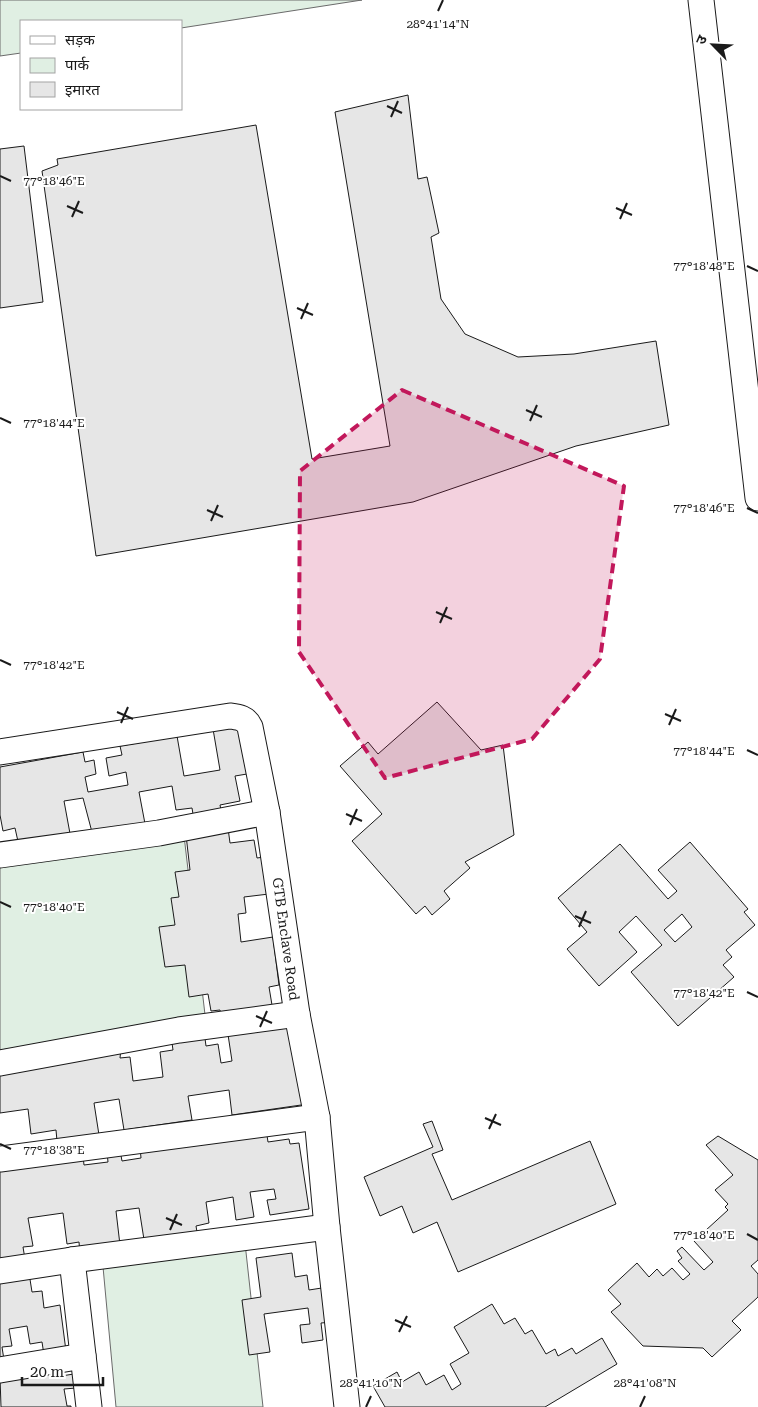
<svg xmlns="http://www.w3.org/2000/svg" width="758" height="1407" font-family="'Roboto Serif','Noto Sans Devanagari',serif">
	<rect width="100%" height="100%" fill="#fff"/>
	<g fill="#e0efe3" stroke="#6a6a6a">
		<path d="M0,0H362L181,28V21H21V53L0,56Z"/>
		<path d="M183,827L206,1023L0,1050V850Z"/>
		<path d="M245,1243L263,1407H116L102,1256Z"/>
	</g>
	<g fill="#e6e6e6" stroke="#1a1a1a" fill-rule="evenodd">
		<path d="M408,95L418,179L427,177L439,233L431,237L441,299L465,334L518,357L574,354L656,341L669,425L576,446L413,502L96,556L42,171L58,165L57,159L256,125L312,459L390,446L335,112Z"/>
		<path d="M24,146L43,302L0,308V149Z"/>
		<path d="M437,702L481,750L503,745L514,835L465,862L470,868L444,891L450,899L432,915L425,906L416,914L352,841L382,814L340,766L368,742L378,754Z"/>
		<path d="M245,723L253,773L235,776L240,801L220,805L222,815L194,820L192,808L176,810L172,786L139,792L146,829L93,836L83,798L64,801L71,839L19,846L15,828L3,831L0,815V767L83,752L85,762L94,760L96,774L85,777L88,792L128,785L126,772L109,776L106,758L122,755L120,746L177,736L184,776L220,770L213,729Z"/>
		<path d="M228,828L230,843L254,840L257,858L264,857L269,894L244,897L246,913L238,914L241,942L273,937L279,985L269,987L272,1005L222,1019L220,1010L211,1011L208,994L189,997L185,965L165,967L159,927L175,925L171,898L179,897L175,872L190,870L186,835Z"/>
		<path d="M690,842L748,909L744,912L755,925L726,950L732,957L723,965L734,977L678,1026L631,972L662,945L636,916L619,932L637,952L599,986L567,949L587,932L558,898L620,844L668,899L677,891L658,870ZM682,914L692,927L675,942L664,930Z"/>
		<path d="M296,1018L308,1104L232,1115L229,1090L188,1096L192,1120L124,1130L119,1099L94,1103L99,1135L57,1141L56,1130L31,1134L28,1109L0,1113V1072L121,1048L120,1058L130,1057L133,1081L163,1077L160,1052L173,1050L171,1036L204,1031L206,1046L218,1044L221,1063L232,1061L227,1028Z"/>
		<path d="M432,1121L443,1150L432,1154L452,1200L590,1141L616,1204L458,1272L437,1222L413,1233L402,1206L380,1216L364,1177L433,1147L423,1124Z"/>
		<path d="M266,1129L268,1142L289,1139L290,1144L299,1143L309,1209L270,1215L267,1200L276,1199L274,1189L250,1192L254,1217L236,1220L233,1197L206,1202L209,1223L196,1226L198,1238L145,1246L139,1208L116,1211L120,1245L80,1255L79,1242L67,1244L63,1213L28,1218L33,1246L23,1247L25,1259L0,1263V1168L83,1156L84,1165L108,1162L107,1152L120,1150L122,1161L141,1158L140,1147Z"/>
		<path d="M718,1136L758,1160V1260L751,1266L758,1274V1297L732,1321L741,1330L712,1357L703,1348L643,1346L611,1312L621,1304L608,1290L637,1263L649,1277L657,1269L663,1276L672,1268L683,1280L690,1274L678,1261L682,1258L677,1251L682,1247L704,1270L713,1262L694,1241L728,1210L725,1207L728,1204L715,1190L733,1175L706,1145Z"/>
		<path d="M292,1253L295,1277L307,1275L309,1290L328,1287L333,1322L321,1323L323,1340L302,1343L300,1325L310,1324L308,1308L264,1314L270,1352L249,1355L242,1300L261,1297L256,1258Z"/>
		<path d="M29,1273L32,1292L42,1291L44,1308L60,1305L66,1351L44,1355L42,1342L30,1344L27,1326L9,1329L12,1346L2,1347L4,1360L0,1361V1277Z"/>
		<path d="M492,1304L504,1324L515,1318L525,1334L532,1330L546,1354L555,1349L558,1356L572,1348L576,1354L602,1338L617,1364L545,1407H385L373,1386L397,1372L402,1382L419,1372L426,1385L444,1375L452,1390L461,1384L450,1364L469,1353L454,1327Z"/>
		<path d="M60,1364L61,1376L74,1374L76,1388L64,1389L67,1406H71V1407H1L0,1377Z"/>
	</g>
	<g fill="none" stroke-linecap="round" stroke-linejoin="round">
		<defs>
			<g id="minor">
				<path d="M701,0L758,498"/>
				<path d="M0,752L230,716C239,717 246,718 250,727L267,812L297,1014L317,1117L327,1227L347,1407"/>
				<path d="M0,855L159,833L267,812"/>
				<path d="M0,1063L179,1030L297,1014"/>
				<path d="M0,1159L317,1117"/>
				<path d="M72,1260L89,1407"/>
				<path d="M0,1271L72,1260L327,1227"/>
				<path d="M0,1370L83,1356"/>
			</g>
		</defs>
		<use href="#minor" stroke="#1a1a1a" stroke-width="27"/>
		<use href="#minor" stroke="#fff" stroke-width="25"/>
	</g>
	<path fill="#c2185b" fill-opacity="0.2" stroke="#c2185b" stroke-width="4" stroke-dasharray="10 6" stroke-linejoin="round" d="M402,390L624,486L600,659L532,739L385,778L299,652L300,471Z"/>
	<path fill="none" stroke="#1a1a1a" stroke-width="2" d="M438,11L443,0M387,106L402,113M391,117L398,101M0,176L11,181M67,206L83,213M616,208L632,215M72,217L79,201M620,219L627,203M747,266L758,271M297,308L313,315M301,319L308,303M526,410L542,417M0,418L11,423M530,421L537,405M747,508L758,513M207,510L223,517M211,521L218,505M436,612L452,619M440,623L447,607M0,660L11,665M117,712L133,719M665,714L681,721M121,723L128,707M669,725L676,709M747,750L758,755M346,814L362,821M350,825L357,809M0,902L11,907M575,916L591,923M579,927L586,911M747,992L758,997M256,1016L272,1023M260,1027L267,1011M485,1118L501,1125M489,1129L496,1114M0,1144L11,1149M166,1218L182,1225M170,1230L177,1214M747,1234L758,1240M395,1320L411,1327M399,1332L407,1316M366,1407L371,1396M640,1407L645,1396"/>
	<g text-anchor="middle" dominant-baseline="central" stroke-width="4" stroke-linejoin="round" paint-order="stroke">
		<g font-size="14" fill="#1a1a1a" stroke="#fff">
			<text transform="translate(286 939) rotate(82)">GTB Enclave Road</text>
		</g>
	</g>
	<g font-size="12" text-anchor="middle" fill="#1a1a1a" stroke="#fff" stroke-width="4" stroke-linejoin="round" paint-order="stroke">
		<text x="438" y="28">28°41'14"N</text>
		<text x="54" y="185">77°18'46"E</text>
		<text x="704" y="270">77°18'48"E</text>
		<text x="54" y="427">77°18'44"E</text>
		<text x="704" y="512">77°18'46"E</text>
		<text x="54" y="669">77°18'42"E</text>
		<text x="704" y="755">77°18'44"E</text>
		<text x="54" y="911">77°18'40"E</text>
		<text x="704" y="997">77°18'42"E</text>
		<text x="54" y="1154">77°18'38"E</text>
		<text x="704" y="1239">77°18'40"E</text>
		<text x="371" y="1387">28°41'10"N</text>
		<text x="645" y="1387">28°41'08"N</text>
	</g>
	<rect x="20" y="20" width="162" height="90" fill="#ffffff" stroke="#a3a3a3"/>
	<rect x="30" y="36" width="25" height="8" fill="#ffffff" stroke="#a3a3a3"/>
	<text x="65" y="45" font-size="15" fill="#1a1a1a">सड़क</text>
	<rect x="30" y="58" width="25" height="15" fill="#e0efe3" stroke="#a3a3a3"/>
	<text x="65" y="70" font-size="15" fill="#1a1a1a">पार्क</text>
	<rect x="30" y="82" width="25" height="15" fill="#e6e6e6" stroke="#a3a3a3"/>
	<text x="65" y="95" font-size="15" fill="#1a1a1a">इमारत</text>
	<g transform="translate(713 45) rotate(294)" stroke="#ffffff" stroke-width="4" paint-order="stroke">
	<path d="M0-4L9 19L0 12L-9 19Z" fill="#1a1a1a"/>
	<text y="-8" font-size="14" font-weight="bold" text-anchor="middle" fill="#1a1a1a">उ</text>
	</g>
	<path d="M22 1377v8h81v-8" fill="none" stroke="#1a1a1a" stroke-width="2.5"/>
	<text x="30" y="1377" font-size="15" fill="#1a1a1a" stroke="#ffffff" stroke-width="4" paint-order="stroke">20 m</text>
</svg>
